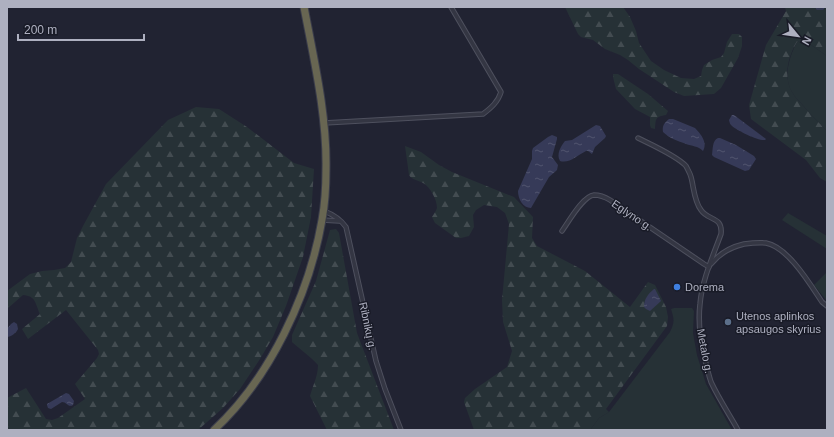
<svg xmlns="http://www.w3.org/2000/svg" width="834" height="437" font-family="Arial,sans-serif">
	<defs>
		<pattern id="forest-firs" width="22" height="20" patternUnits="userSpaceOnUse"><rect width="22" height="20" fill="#263136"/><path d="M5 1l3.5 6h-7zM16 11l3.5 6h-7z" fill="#434c51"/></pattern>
		<pattern id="water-ripples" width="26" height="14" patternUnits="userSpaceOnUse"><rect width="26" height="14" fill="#363a58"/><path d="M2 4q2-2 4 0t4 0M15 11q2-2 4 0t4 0" fill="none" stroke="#51546e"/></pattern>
	</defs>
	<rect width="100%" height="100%" fill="#212332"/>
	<g fill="#263136">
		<path d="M804,40L827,56V131C818,122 808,112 800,102C797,99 794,96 792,92C783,77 789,57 797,42Z"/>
		<path d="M788,213L827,236V249L782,220Z"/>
		<path d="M827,272V301L814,285Z"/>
		<path d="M674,308H692L694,311L693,333L697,355L706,384L732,430H590L599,418L609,412L670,332C675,322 674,319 671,309Z"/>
	</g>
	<g fill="url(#forest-firs)">
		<path d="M565,7H623L630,17L636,31L639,43L651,61L664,70L681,78L694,79L701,76L702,70L704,65L712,60L721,57L724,53L727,42L732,34H739L742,37V46L738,58L721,88L714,94L684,96L674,92L639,69L628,60L620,55L605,49L593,40L581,37L578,34Z"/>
		<path d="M785,7H827V56L804,40L797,42C788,56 783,77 792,92C794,96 797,99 800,102C808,112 818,122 827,131V182L820,178L806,160L751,119L749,105L766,45L786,11Z"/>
		<path d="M613,74H618L648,94L668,111L666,115C655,117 656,118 655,129L651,128L650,125V117L635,109L616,89L613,77Z"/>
		<path d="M196,107L219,109L247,127L294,163L314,169L311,217L303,257L286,306L273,337L260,359L240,389L223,408L198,430H7V398L26,388L46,419L52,420L58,418L85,399L75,384L97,358L99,354L98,350L66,310L28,339L22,329L40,314C35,303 36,296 23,295L7,309V291L30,274L42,271L54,270L65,268L71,262L77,238L83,226L106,184L168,120Z"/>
		<path d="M405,146L421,152L439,165L452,172L514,197L533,217L532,238L537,246L585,271L630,307L648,282L655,285L666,307L668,317L667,326L606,409L609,412L599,418L590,430H474L464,402L465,398L475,389L507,367L512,351L503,322L502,300L509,224L505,213L497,207L484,205L476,210L473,215L474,227L469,236L461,238H456L435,223L432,217C434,214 436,211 437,208C437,199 430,187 423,183C418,180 412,180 409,175Z"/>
		<path d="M336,229L339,233L357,333L394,430H327L310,396C313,385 318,376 318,365C310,356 301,350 292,342V335L316,281L330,230Z"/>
	</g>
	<g fill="url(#water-ripples)">
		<path d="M732,115H734L766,139L765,140C758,141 738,131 732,126C730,124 730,124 729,120Z"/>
		<path d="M669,119H673L695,128C701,134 708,143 703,151C698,146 692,146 686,144C678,141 669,138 663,132C662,126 664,123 669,119Z"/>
		<path d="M596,125L600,126L606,136L605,138L595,147L592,154L588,151H586C578,155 569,164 560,161C556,154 561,146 565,141L572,140Z"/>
		<path d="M552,135L557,137V139L552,157L558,165L557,170L549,177L531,208C523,208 518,199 518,191L532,159V151L533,148L548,137Z"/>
		<path d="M718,138H720L736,145L754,156L756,159L749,170L745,171L714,157L712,155C713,149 712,141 718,138Z"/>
		<path d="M654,289H655L661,301L650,311L646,309L644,307C644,299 648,294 654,289Z"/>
		<path d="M14,322L17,324L18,329C16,333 11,337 7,337V329L11,324Z"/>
		<path d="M66,393L69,394L74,401L73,405C68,408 67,402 62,402L51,409L48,408L47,405V404Z"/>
	</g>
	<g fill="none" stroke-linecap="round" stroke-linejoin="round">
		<path stroke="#363a58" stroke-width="1.5" d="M816,7L817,9H823L824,7"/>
		<defs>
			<g id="street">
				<path d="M324,123L483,114C491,108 498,102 501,92L451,7"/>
				<path d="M638,138C650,144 677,156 686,166C688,170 690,173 691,177C694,188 694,201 701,210C708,221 723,216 721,234C713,256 702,280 700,304C698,321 700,338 704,355C706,364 708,373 711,382C719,399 729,414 738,430"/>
				<path d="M324,211C332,214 341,220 346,227L376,361L385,389L401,430"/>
				<path d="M322,220L339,221"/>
				<path d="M562,231C569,221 583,196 594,195C600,195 605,197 610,200L704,264L709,267"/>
				<path d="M711,264C719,254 731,247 744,244C751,243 759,242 766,243C788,247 810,284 822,302L827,306"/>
			</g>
			<path id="highway" d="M214,430C270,378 309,295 322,220C325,204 326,186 326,169C327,115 314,60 304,7"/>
		</defs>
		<use href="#street" stroke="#4e505e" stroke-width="5.5"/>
		<use href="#highway" stroke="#3b3d4b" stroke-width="9"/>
		<use href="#street" stroke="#343643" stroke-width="3.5"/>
		<use href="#highway" stroke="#686652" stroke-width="7"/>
	</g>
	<circle fill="#3f7fe0" stroke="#191b27" stroke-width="1.5" cx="677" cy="287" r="4"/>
	<circle fill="#5c6f8a" stroke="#191b27" stroke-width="1.5" cx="728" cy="322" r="4"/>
	<g text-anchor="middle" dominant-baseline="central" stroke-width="3" stroke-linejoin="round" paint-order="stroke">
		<g font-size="11" fill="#aeb0c0" stroke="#191b27">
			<text transform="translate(632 215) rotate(34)">Eglyno g.</text>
			<text transform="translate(368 326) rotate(78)">Ribnikų g.</text>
			<text transform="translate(705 351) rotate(79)">Metalo g.</text>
		</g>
		<g font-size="11" fill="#aeb0c0" stroke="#191b27" text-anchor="start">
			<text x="685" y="287">Dorema</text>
			<text x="736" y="316">Utenos aplinkos<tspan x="736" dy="13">apsaugos skyrius</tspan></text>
		</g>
	</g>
	<rect width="834" height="437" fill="none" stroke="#aeb0c0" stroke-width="16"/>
	<g transform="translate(798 36) rotate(119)" stroke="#191b27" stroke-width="3" paint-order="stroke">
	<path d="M0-3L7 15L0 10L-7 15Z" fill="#aeb0c0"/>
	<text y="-6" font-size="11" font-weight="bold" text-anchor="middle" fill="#aeb0c0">N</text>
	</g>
	<path d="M18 34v6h126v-6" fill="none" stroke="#aeb0c0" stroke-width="2"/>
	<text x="24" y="34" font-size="12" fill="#aeb0c0" stroke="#191b27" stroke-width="3" paint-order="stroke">200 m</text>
</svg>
